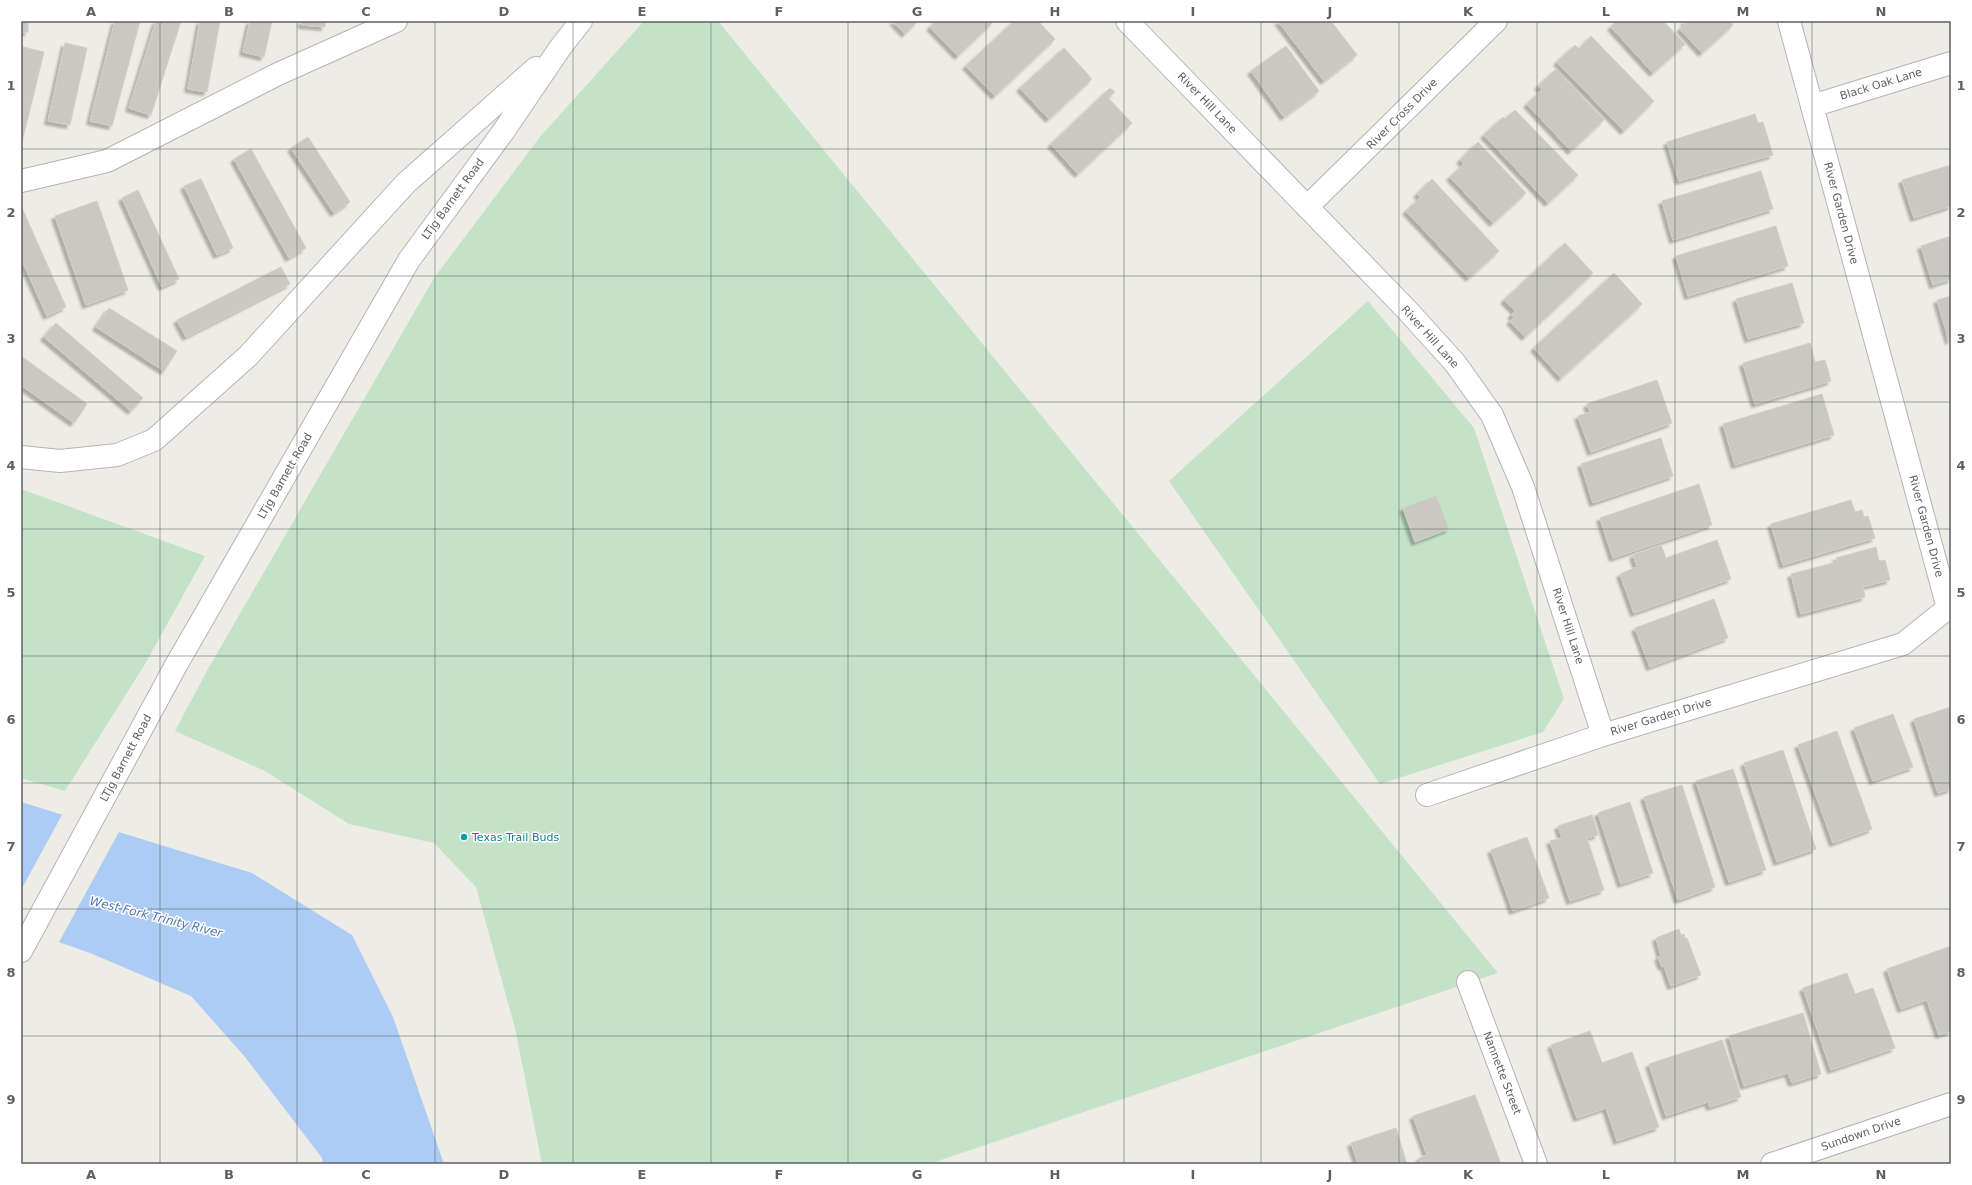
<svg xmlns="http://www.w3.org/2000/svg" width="1972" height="1185" font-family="'DejaVu Sans',sans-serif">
	<defs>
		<filter id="shadow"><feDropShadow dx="-3.5" dy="3.5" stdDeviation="1" flood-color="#0004"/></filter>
	</defs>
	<rect width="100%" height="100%" fill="#edece5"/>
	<g fill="#c4e2c8">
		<path d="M644,21H718L1498,973L929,1164H542L515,1028L476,887L434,843L349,824L265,771L175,731L208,669L434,278L540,137Z"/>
		<path d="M1368,301L1474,428L1564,699L1543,732L1380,784L1169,481Z"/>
		<path d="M21,489L205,556L145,664L65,791L21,778Z"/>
	</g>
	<path fill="#adccf5" d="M21,802L252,873L352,935L393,1017L444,1164H323L322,1158L245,1057L191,996L90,953L21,929Z"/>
	<path fill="#edece5" d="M63,813L120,830L58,944L21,932V890Z"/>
	<g fill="#c9c8c1" stroke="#d1cfc4" filter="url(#shadow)">
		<rect x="21" y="21" width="7" height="11"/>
		<path d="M115,21H140L112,126L90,121Z"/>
		<path d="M156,21H181L151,115L129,108Z"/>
		<path d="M200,21H220L207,92L188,89Z"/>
		<path d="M250,21H272L264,57L243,52Z"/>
		<path d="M302,21H325V27L302,25Z"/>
		<path d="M893,21H918L905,34Z"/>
		<path d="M936,21H994L958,56L930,27Z"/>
		<path d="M1014,21H1038L1055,39L995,96L966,66Z"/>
		<path d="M1278,21H1331L1357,55L1324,81Z"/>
		<path d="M1617,21H1663L1685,44L1653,73L1611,27Z"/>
		<path d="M1684,21H1730L1733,25L1702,53L1680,29L1686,23Z"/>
		<path d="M1591,36L1654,101L1624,131L1557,62L1575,45L1579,49Z"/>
		<path d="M65,43L87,48L70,125L48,121Z"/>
		<path d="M1286,46L1319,91L1284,117L1251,71Z"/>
		<path d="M23,47L44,52L21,146V53Z"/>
		<path d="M1064,48L1092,79L1049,119L1020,88Z"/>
		<path d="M1556,69L1604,120L1571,151L1527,104L1542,90L1538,86Z"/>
		<path d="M1110,88L1115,92L1108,98L1132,123L1078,174L1051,144Z"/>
		<path d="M1515,110L1578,175L1548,203L1484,135L1503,117L1505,119Z"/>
		<path d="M1755,114L1758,123L1763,122L1773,155L1679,181L1667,142Z"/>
		<path d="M308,137L350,202L334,213L291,148Z"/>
		<path d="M1478,142L1526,193L1493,223L1450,177L1464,164L1460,160Z"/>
		<path d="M251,149L306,248L289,258L234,159Z"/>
		<path d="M1951,165V206L1914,218L1902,180Z"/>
		<path d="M1761,171L1773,209L1673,240L1662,201Z"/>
		<path d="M201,179L233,248L217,255L184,186Z"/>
		<path d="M1432,179L1499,251L1469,278L1406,211L1421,197L1417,194Z"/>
		<path d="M138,190L179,279L162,287L122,198Z"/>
		<path d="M97,201L128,290L86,305L55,216Z"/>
		<path d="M22,208L66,307L47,316L21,258Z"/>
		<path d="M1776,226L1788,266L1688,296L1676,256Z"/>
		<path d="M1951,236V279L1933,285L1921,246Z"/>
		<path d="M1565,243L1593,273L1525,337L1510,321L1514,318L1511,315L1515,311L1504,300Z"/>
		<path d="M281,267L290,284L186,337L177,320Z"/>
		<path d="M1614,273L1642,304L1561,378L1534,348Z"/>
		<path d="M1792,283L1804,323L1748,339L1736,299Z"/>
		<path d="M1951,296V340L1949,341L1937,300Z"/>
		<path d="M109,308L177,351L164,371L96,327Z"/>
		<path d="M56,323L143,398L131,411L44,337Z"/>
		<path d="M1810,343L1815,362L1825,360L1831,381L1755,404L1743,363Z"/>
		<path d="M21,356L87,404L74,423L21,385Z"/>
		<path d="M1657,380L1672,423L1591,452L1578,416L1590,412L1587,404Z"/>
		<path d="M1822,394L1834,435L1735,465L1723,424Z"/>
		<path d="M1661,438L1673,476L1593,503L1581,464Z"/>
		<path d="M1699,484L1712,525L1613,558L1600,518Z"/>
		<path d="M1436,496L1449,529L1415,542L1403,508Z"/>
		<path d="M1851,500L1855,512L1862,510L1864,517L1868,516L1875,538L1783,565L1771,524Z"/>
		<path d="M1717,540L1731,579L1634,613L1620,574L1637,567L1633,555L1661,545L1666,558Z"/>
		<path d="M1876,547L1879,561L1885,560L1890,580L1863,587L1865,597L1801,614L1791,574L1837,562L1836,558Z"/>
		<path d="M1714,599L1728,638L1650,667L1635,628Z"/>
		<path d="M1951,707V789L1938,793L1914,719Z"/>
		<path d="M1893,714L1913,767L1873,781L1854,728Z"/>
		<path d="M1837,731L1872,829L1833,843L1798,745Z"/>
		<path d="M1783,750L1816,849L1777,862L1744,763Z"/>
		<path d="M1733,769L1766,870L1729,882L1696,781Z"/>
		<path d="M1682,785L1715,887L1678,900L1644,797Z"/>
		<path d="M1630,802L1653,873L1621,884L1598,813Z"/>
		<path d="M1592,815L1598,835L1587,838L1604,890L1570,901L1550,841L1562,838L1558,826Z"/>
		<path d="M1527,837L1549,898L1513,911L1491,850Z"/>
		<path d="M1679,929L1681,935L1684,934L1685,939L1687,938L1701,975L1671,986L1664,966L1662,967L1658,957L1661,956L1656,938Z"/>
		<path d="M1951,946V1031L1939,1035L1927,1000L1901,1009L1887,969Z"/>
		<path d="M1847,973L1855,994L1873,988L1895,1048L1831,1070L1803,988Z"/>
		<path d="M1803,1013L1821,1074L1792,1083L1788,1073L1744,1086L1729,1036Z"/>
		<path d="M1590,1031L1602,1063L1632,1052L1659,1127L1617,1141L1606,1108L1577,1118L1551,1045Z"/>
		<path d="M1722,1040L1741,1097L1710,1107L1708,1102L1666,1116L1649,1064Z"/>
		<path d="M1475,1095L1501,1164H1421L1419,1158L1427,1155L1413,1116Z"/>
		<path d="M1396,1128L1407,1164H1358L1351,1143Z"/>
	</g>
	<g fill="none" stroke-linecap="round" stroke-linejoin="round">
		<defs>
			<g id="minor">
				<path d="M1127,21L1407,310L1455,363L1492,415L1523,487L1603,735"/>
				<path d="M1812,106L1951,63"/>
				<path d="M21,181L107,161L278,74L396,21"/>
				<path d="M1307,207L1496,21"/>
				<path d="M21,457L60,461L117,455L154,440L248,356L406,183L536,68"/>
				<path d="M1427,795L1603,735L1903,644L1948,608L1789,21"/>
				<path d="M21,951L175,667L409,260L503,132L560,48L581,21"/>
				<path d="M1468,982L1536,1164"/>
				<path d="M1772,1164L1951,1104"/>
			</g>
		</defs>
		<use href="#minor" stroke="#b2b4b8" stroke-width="24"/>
		<use href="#minor" stroke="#fff" stroke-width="22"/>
	</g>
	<path fill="none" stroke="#5d5f63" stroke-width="1" stroke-opacity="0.55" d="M160,21V1164M297,21V1164M435,21V1164M573,21V1164M711,21V1164M848,21V1164M986,21V1164M1124,21V1164M1261,21V1164M1399,21V1164M1537,21V1164M1675,21V1164M1812,21V1164M21,149H1951M21,276H1951M21,402H1951M21,529H1951M21,656H1951M21,783H1951M21,909H1951M21,1036H1951"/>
	<circle fill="#0f9aa8" stroke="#fff" stroke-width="1.5" cx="464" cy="837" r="4"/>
	<g text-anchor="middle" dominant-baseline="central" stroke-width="3" stroke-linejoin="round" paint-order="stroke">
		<g font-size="11" fill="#5d5f63" stroke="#fff">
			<text transform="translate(1881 84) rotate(-17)">Black Oak Lane</text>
			<text transform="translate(1207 103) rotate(46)">River Hill Lane</text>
			<text transform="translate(1402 114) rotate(-45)">River Cross Drive</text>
			<text transform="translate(453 199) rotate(-54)">LTjg Barnett Road</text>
			<text transform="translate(1841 213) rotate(75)">River Garden Drive</text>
			<text transform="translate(1430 337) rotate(48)">River Hill Lane</text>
			<text transform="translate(285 476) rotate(-60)">LTjg Barnett Road</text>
			<text transform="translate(1926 526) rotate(75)">River Garden Drive</text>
			<text transform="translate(1568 626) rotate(72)">River Hill Lane</text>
			<text transform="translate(1661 717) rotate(-17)">River Garden Drive</text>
			<text transform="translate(126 758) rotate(-62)">LTjg Barnett Road</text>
			<text transform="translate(1502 1073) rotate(69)">Nannette Street</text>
			<text transform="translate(1861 1134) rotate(-19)">Sundown Drive</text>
		</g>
		<g font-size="11" fill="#0d838f" stroke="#fff" text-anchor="start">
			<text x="472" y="837">Texas Trail Buds</text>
		</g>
		<g font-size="12" font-style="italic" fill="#5376b5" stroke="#fff">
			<text transform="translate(156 917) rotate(14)">West Fork Trinity River</text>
		</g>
	</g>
	<rect width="1972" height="1185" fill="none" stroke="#ffffff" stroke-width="44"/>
	<rect x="22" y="22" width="1928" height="1141" fill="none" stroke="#5d5f63" stroke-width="1.5"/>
	<g font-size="13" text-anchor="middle" font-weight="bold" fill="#5d5f63">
		<text x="91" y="16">A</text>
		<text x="229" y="16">B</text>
		<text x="366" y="16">C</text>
		<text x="504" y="16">D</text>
		<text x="642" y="16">E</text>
		<text x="779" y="16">F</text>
		<text x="917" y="16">G</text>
		<text x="1055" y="16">H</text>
		<text x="1193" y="16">I</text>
		<text x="1330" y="16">J</text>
		<text x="1468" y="16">K</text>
		<text x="1606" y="16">L</text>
		<text x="1743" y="16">M</text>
		<text x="1881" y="16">N</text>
		<text x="11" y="90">1</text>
		<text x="1961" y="90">1</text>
		<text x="11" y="217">2</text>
		<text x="1961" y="217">2</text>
		<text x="11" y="343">3</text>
		<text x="1961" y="343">3</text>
		<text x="11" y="470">4</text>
		<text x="1961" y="470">4</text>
		<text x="11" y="597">5</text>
		<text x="1961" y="597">5</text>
		<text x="11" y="724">6</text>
		<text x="1961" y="724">6</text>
		<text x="11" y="851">7</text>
		<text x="1961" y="851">7</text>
		<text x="11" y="977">8</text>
		<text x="1961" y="977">8</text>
		<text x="11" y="1104">9</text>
		<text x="1961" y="1104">9</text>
		<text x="91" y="1179">A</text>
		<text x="229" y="1179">B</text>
		<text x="366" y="1179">C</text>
		<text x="504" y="1179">D</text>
		<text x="642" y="1179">E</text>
		<text x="779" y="1179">F</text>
		<text x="917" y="1179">G</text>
		<text x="1055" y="1179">H</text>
		<text x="1193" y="1179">I</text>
		<text x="1330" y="1179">J</text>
		<text x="1468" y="1179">K</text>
		<text x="1606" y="1179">L</text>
		<text x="1743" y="1179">M</text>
		<text x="1881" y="1179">N</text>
	</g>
</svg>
